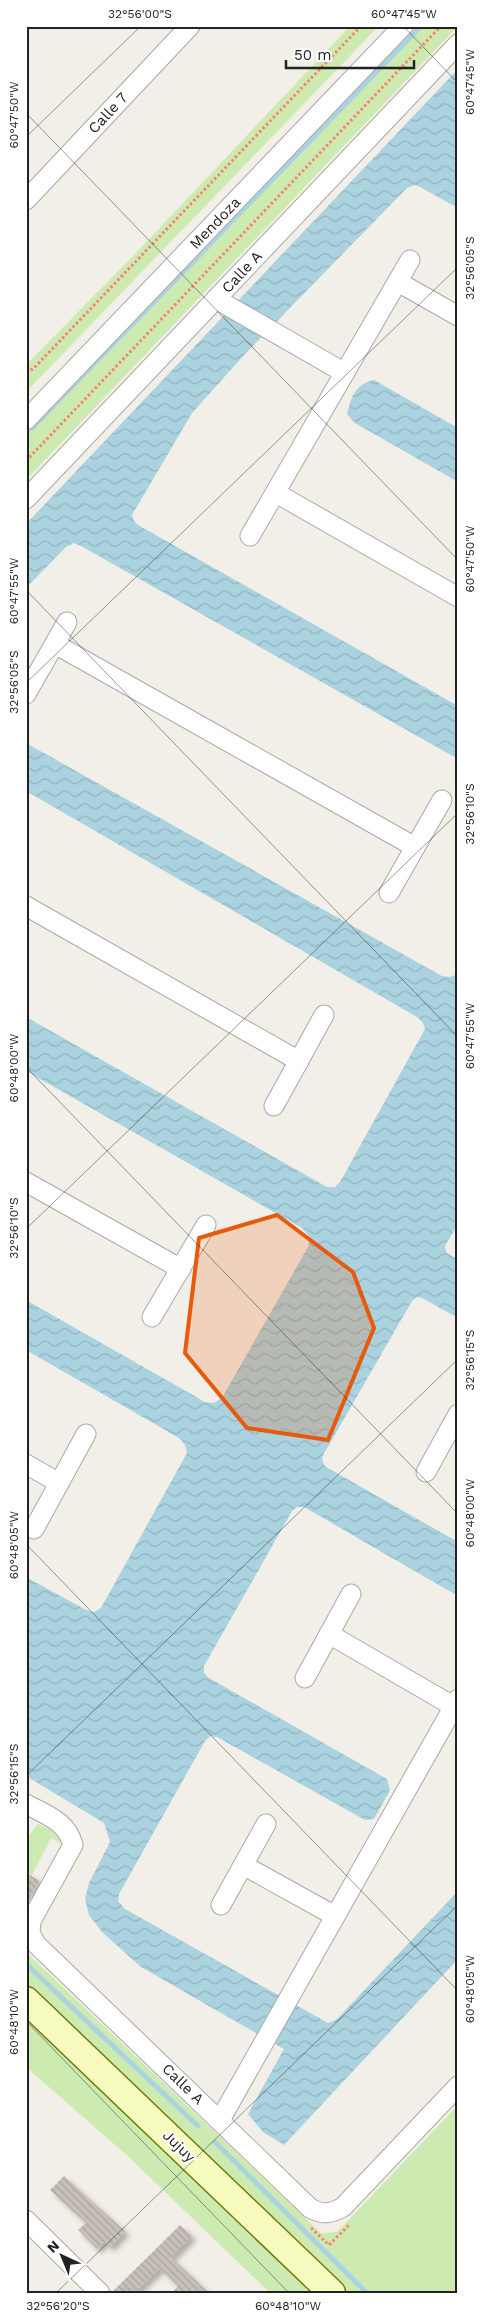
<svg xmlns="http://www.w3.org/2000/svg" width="484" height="2319" font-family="'Work Sans',sans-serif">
	<defs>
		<pattern id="water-waves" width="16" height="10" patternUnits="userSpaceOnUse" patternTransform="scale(1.25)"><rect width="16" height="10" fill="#aad3df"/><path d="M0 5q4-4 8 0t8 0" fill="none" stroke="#92b5bf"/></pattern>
		<pattern id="building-back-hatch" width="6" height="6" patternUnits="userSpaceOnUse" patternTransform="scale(1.25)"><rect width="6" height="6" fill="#c7bfb8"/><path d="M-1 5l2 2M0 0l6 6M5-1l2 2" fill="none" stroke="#aba49e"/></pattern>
		<filter id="shadow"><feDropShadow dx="4.5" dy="4.5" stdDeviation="2.5" flood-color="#0004"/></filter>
	</defs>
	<rect width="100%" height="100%" fill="#f2efe9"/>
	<g fill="#cdebb0">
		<path d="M350,26H379L26,392V365L134,255Z"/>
		<path d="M412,26H458L26,480V426Z"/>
		<path d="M38,1824L60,1833L62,1844L51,1838L32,1875L26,1872L28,1837Z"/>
		<path d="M26,1952L321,2233L337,2232L458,2105V2293H344L26,1987Z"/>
		<path d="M26,2019L276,2255L315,2293H270L131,2159L26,2067Z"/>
	</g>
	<g fill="url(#water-waves)">
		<path d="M458,69V208L420,187L414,185L407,188L245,354L192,413L132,515L134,521L138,525L458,706V759L81,546L74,543L66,547L26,588V524Z"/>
		<path d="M374,380L458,428V482L355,423L347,414C351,397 355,384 374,380Z"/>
		<path d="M26,743L442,976L450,977L458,974V1224L445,1246L446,1252L458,1260V1318L422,1298L417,1297L412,1301L322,1457L323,1463L326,1467L458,1542V1596L304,1507H297L292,1511L204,1666V1673L209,1678L387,1779L390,1790L374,1819L365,1820L217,1737L210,1736L205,1741L119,1894L118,1901L125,1909L328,2023L336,2020L458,1891V1959L284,2145L263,2132L248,2114L284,2049L141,1967L102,1932L89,1915L85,1899L89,1883L110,1842L104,1823L26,1776V1577L86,1610L94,1612L101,1608L187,1453L185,1445L179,1438L26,1350V1300L205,1402L214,1403L222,1398L308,1247L310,1237L302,1228L26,1071V1017L327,1187H335L340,1182L425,1029L423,1023L417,1017L26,791Z"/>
	</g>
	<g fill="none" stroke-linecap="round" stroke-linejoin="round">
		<g stroke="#aad3df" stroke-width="5">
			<path d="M32,428L421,26"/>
			<path d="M26,1964L198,2126"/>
			<path d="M215,2142L367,2293"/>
		</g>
	</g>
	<g fill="url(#building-back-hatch)" filter="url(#shadow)">
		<path d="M26,1873L40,1881L26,1906Z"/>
		<path d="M64,2176L125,2231L110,2247L104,2242L97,2249L78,2230L86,2223L50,2190Z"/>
		<path d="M180,2225L192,2236L171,2257L209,2293H172L178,2286L160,2268L134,2293H111Z"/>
	</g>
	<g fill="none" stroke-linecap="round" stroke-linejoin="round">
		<defs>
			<g id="street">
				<path d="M26,200L190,26"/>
				<path d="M398,282L458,316"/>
				<path d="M216,299L345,373"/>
				<path d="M26,420L403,26"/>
				<path d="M276,493L458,597"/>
				<path d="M26,499L458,44"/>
				<path d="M250,536L410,260"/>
				<path d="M55,644L415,847"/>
				<path d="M26,694L67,622"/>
				<path d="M389,893L442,800"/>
				<path d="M26,906L299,1061"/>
				<path d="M274,1106L324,1015"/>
				<path d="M26,1182L181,1269"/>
				<path d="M152,1317L206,1225"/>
				<path d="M26,1464L59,1483"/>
				<path d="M426,1472L458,1414"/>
				<path d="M34,1529L86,1434"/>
				<path d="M329,1634L453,1706"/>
				<path d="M305,1678L351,1594"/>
				<path d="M26,1804C46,1815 67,1821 73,1845L31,1921L30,1933L36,1944L310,2208C322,2215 331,2214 343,2207L458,2086"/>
				<path d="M243,1865L335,1916"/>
				<path d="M221,1905L266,1824"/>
				<path d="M220,2120L458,1699"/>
				<path d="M26,2220L100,2293"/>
			</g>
			<path id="secondary" d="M26,2000L332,2293"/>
		</defs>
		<use href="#street" stroke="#a9a9a9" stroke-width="21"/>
		<use href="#secondary" stroke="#707d05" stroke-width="29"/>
		<g stroke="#fa8072" stroke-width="3" stroke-dasharray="2.5 2.5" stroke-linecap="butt">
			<path d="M26,372L33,369L361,26"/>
			<path d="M26,461L441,26"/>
			<path d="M311,2228L329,2245L349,2225"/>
		</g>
		<use href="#street" stroke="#fff" stroke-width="19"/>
		<use href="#secondary" stroke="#f7fabf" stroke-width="26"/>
	</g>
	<path fill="#e8590c" fill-opacity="0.2" stroke="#e8590c" stroke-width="4" stroke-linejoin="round" d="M277,1215L353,1272L374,1328L328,1440L247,1428L185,1353L199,1238Z"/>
	<path fill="none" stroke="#222" stroke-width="1" stroke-opacity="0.45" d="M403,26L458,83M26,113L458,560M26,137L141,26M26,590L458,1037M26,683L458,267M26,1067L458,1514M26,1229L458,813M26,1544L458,1991M26,1776L458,1359M26,2021L289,2293M56,2293L458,1905"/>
	<g text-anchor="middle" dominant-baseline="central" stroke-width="4" stroke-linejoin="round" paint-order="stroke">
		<g font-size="15" fill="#222" stroke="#fff">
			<text transform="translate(108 113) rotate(-47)">Calle 7</text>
			<text transform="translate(215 223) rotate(-46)">Mendoza</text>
			<text transform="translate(242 272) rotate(-47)">Calle A</text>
			<text transform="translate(183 2084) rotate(44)">Calle A</text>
			<text transform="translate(179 2146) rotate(44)">Jujuy</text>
		</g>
	</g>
	<rect width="484" height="2319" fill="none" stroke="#ffffff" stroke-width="55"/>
	<g transform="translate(62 2256) rotate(316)" stroke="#ffffff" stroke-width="4" paint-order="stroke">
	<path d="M0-4L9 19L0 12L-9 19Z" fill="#222222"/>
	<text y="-8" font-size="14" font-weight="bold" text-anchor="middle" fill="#222222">N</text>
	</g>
	<path d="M286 60v8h128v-8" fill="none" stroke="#222222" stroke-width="2.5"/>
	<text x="294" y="60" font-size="15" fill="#222222" stroke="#ffffff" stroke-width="4" paint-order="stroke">50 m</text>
	<rect x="28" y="28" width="428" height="2264" fill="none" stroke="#222" stroke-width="2"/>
	<g font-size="12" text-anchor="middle" fill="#222">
		<text x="140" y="18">32°56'00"S</text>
		<text x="404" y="18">60°47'45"W</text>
		<text transform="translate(470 82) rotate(-90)" y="4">60°47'45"W</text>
		<text transform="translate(14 115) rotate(-90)" y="4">60°47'50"W</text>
		<text transform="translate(470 268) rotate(-90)" y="4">32°56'05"S</text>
		<text transform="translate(470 559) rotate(-90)" y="4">60°47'50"W</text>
		<text transform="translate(14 591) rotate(-90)" y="4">60°47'55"W</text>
		<text transform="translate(14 682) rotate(-90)" y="4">32°56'05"S</text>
		<text transform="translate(470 814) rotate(-90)" y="4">32°56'10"S</text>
		<text transform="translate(470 1036) rotate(-90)" y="4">60°47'55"W</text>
		<text transform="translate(14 1068) rotate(-90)" y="4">60°48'00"W</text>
		<text transform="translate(14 1228) rotate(-90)" y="4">32°56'10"S</text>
		<text transform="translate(470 1360) rotate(-90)" y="4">32°56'15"S</text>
		<text transform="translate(470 1513) rotate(-90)" y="4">60°48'00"W</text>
		<text transform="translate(14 1545) rotate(-90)" y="4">60°48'05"W</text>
		<text transform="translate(14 1774) rotate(-90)" y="4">32°56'15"S</text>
		<text transform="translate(470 1989) rotate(-90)" y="4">60°48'05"W</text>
		<text transform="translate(14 2022) rotate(-90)" y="4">60°48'10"W</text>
		<text x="58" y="2310">32°56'20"S</text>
		<text x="288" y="2310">60°48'10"W</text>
	</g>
</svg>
